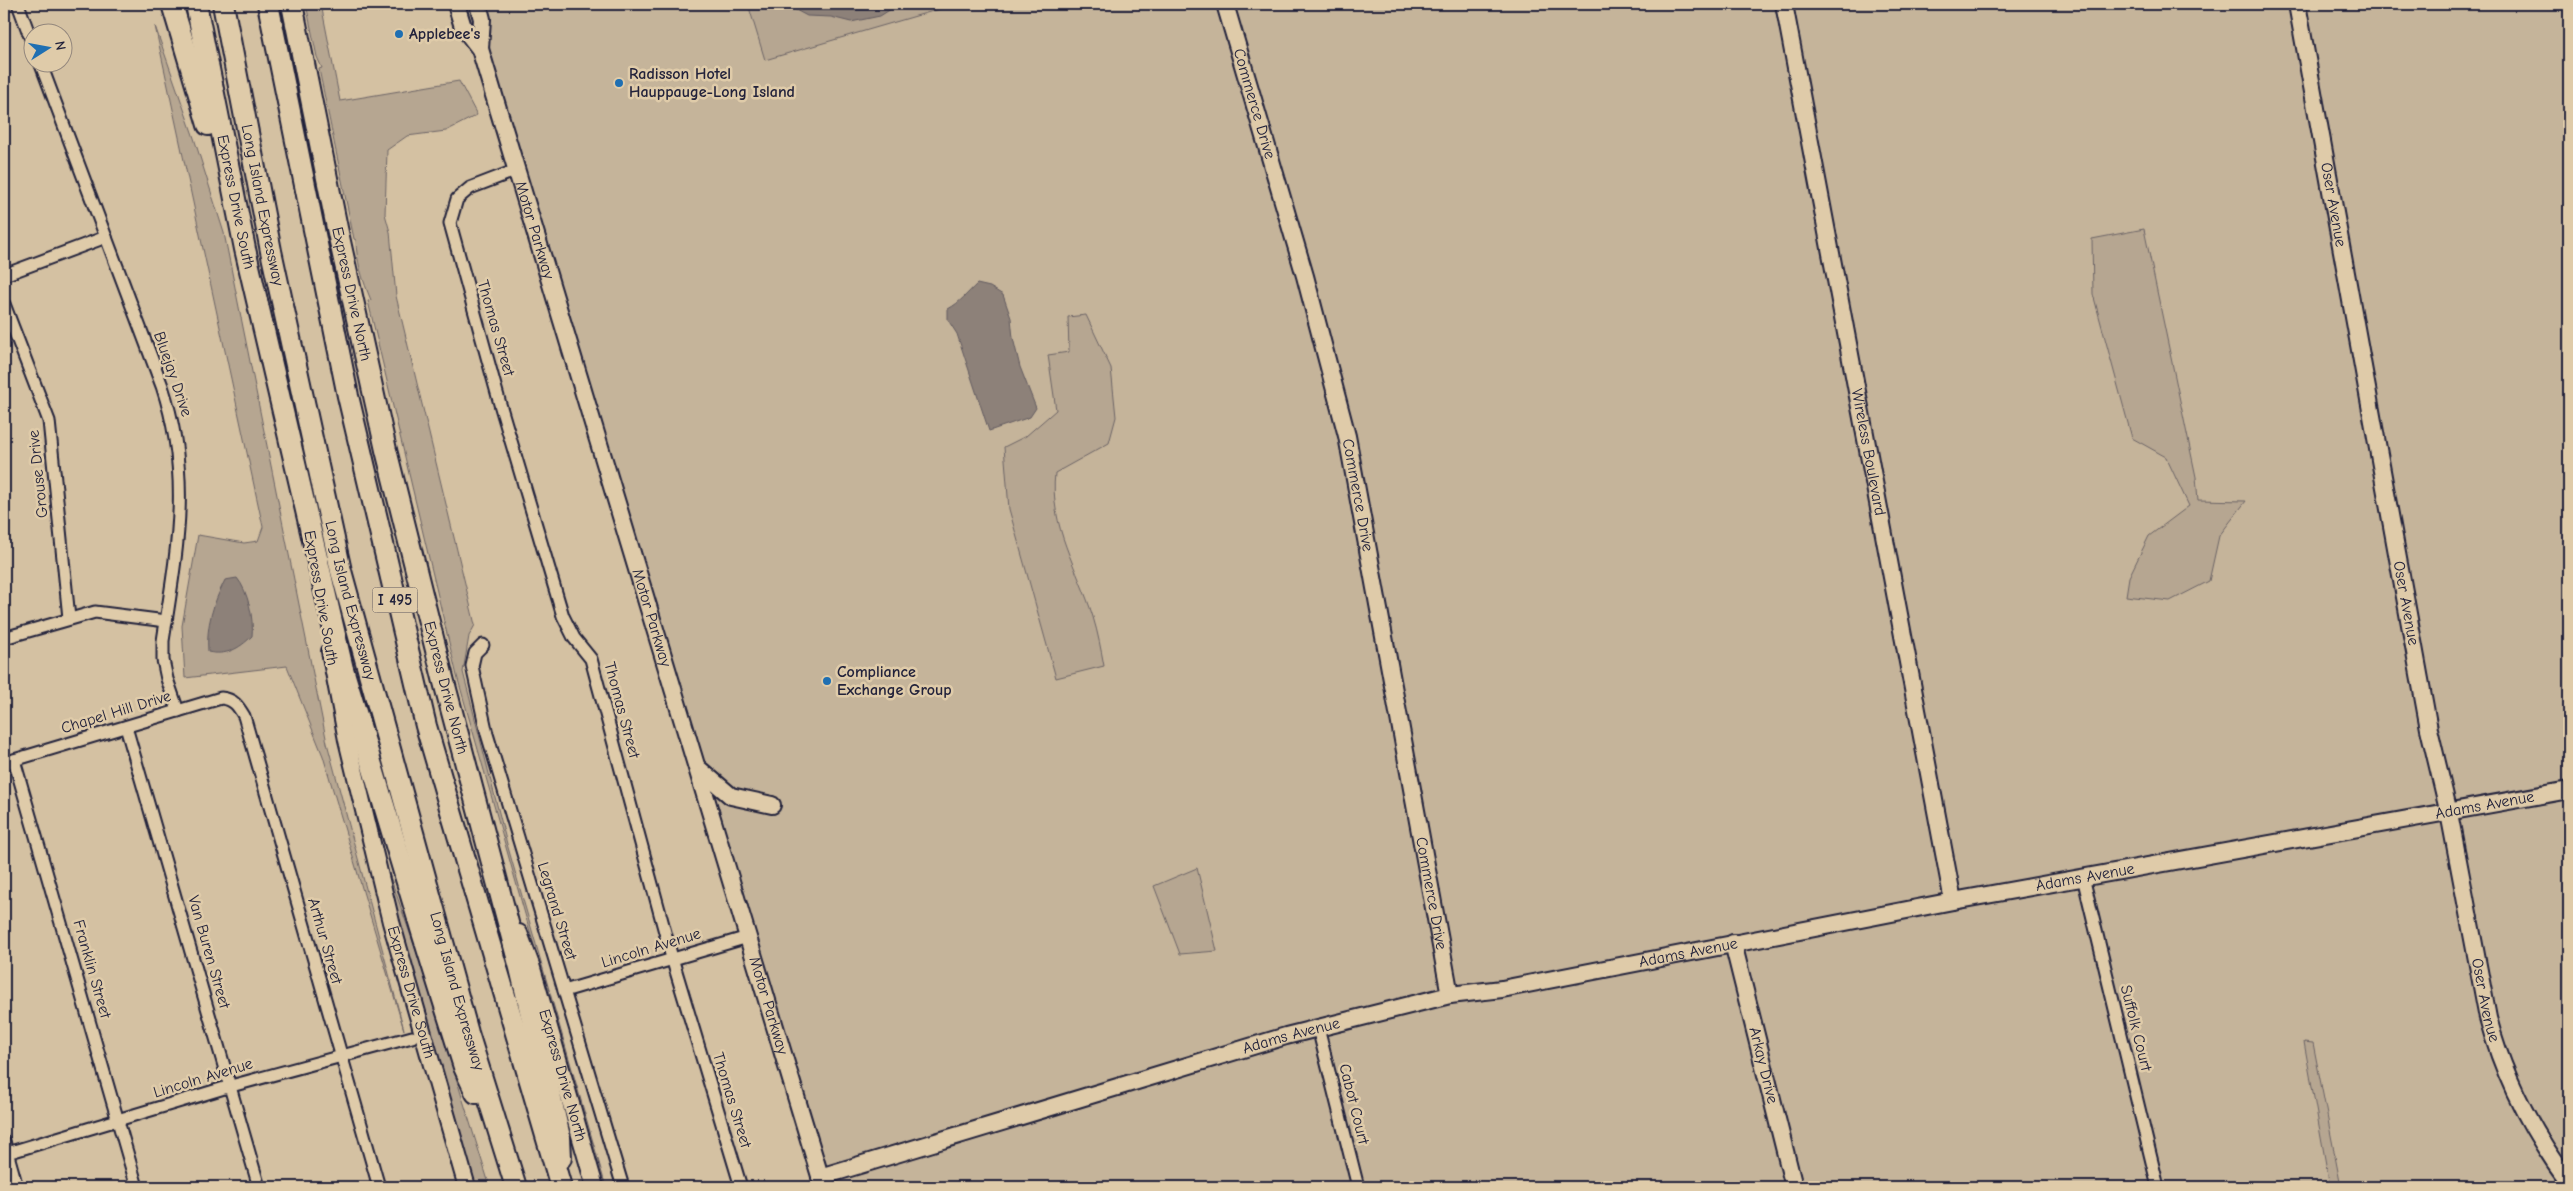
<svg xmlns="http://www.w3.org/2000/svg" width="2573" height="1191" font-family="'Comic Neue',sans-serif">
	<rect width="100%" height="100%" fill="#d4c1a2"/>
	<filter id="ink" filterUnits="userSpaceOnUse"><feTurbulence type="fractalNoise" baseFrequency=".02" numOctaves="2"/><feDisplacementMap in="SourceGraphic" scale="10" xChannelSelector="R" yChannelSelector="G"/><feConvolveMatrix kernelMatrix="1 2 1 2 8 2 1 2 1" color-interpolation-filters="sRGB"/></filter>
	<g filter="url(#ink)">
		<path fill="#c5b49a" d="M461,4H2569V1187H820Z"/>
		<g fill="#b6a691" stroke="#6c6466">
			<path d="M306,4H321L340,101L459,81L477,115L446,131L407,136L387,150L385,214L390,232L396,296L475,625L469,636L463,672L507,844L606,1187H603L457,676L368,301L371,300C363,281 356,260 356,240L354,239L319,69L322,68L317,57Z"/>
			<path d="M748,4H957L765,60Z"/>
			<path d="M155,26L194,138L224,233L327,743L404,1030L323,756L287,666L185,678L182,626L198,535L244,543L258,541L263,527Z"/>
			<path d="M2144,229L2196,477L2198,500L2246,501L2219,536L2209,581L2170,601L2126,596L2129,577L2149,536L2189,506L2166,457L2132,438L2093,294L2092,239Z"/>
			<path d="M1086,315L1111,368L1116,417L1109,443L1055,473C1049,527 1078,568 1093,617C1098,633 1101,650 1104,666L1056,678L1009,509L1004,447L1026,436L1056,410L1048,355L1069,352L1068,317Z"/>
			<path d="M385,862L420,962L490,1187H473L408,967Z"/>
			<path d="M1197,868L1217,951L1180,954L1154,886Z"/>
			<path d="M2304,1042L2313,1043L2341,1187H2330Z"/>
		</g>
		<g fill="#8d8179" stroke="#625b60">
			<path d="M790,4H899L880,16L851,22L831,17L807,16L792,8Z"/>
			<path d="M977,284L990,287L1003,295L1011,318L1013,338L1020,367L1036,408L1030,417L989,431L957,334L948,320V309C961,302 967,293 977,284Z"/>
			<path d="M237,578C248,591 254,619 252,636C239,649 226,656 208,652C206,625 213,604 225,580Z"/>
		</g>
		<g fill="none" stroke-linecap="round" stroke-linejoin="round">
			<defs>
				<g id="street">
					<path d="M18,4L32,42"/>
					<path d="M40,62L162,386C192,476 177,550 163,641V660L167,679L178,711"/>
					<path d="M517,170L470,188L457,199L450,223L500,404L563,616L574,638L591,659L672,958L741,1187"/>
					<path d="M4,275L106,237"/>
					<path d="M4,304L49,421L69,618"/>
					<path d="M4,638L95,612L166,621"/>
					<path d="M483,645L475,653L472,666L487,734L623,1187"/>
					<path d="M126,727L259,1187"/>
					<path d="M14,760L137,1187"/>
					<path d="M4,763L221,698C234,699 238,706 244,716L379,1187"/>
					<path d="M2083,877L2158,1187"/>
					<path d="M564,991L748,937"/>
					<path d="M1318,1028L1358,1187"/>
					<path d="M4,1141L17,1187"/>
					<path d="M4,1154L231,1086L412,1037"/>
				</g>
				<g id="secondary">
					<path id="s1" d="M456,4L463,27L480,49L823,1186"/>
					<path d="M478,4L482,19L480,49"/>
					<path id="s2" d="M1225,4L1305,276L1347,436L1450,995"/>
					<path id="s3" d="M1784,4L1953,901"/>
					<path id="s4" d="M2297,4L2429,729L2449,813L2488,1018C2504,1078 2532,1132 2569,1182"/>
					<path id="s5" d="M330,651L347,740L391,922L467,1187"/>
					<path d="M698,768L731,796L772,805"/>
					<path id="s6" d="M519,933L531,965L595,1187"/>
					<path id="s7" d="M1733,943L1794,1187"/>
					<path id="s8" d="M820,1177L1286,1036L1450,995L1502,989L1953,901L2569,790"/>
				</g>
				<g id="highway">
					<path d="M172,4L208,125"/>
					<path id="s9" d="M196,4L245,249L343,669L422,932L464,1067L476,1093"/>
					<path id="s10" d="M223,4L271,251L341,571L468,1033L516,1187"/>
					<path d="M268,4L348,396L426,726L561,1187"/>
					<path id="s11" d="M292,4L337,228L386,450L444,682L520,968L560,1137L561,1158"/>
				</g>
			</defs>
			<use href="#street" stroke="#22223b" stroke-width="15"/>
			<use href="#secondary" stroke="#22223b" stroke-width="20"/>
			<use href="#highway" stroke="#22223b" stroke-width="24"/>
			<use href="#street" stroke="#dfcba9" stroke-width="11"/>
			<use href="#secondary" stroke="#dfcba9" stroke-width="16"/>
			<use href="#highway" stroke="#dfcba9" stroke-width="20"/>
		</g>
	</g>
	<g fill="#1f6fb2" stroke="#dfcba9" stroke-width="2">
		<circle cx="399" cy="34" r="5"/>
		<circle cx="619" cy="83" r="5"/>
		<circle cx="827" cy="681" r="5"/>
	</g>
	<g text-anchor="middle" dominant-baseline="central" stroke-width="5" stroke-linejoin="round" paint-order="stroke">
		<rect fill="#dfcba9" stroke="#5b555c" stroke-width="1" x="372.5" y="587.5" width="45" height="25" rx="4"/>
		<g font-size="15" font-weight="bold" fill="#22223b">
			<text x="395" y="600">I 495</text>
		</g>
		<g font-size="16" font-weight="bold" fill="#22223b" stroke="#dfcba9" text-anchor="start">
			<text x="409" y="34">Applebee's</text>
			<text x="629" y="74">Radisson Hotel<tspan x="629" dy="18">Hauppauge-Long Island</tspan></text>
			<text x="837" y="672">Compliance<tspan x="837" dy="18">Exchange Group</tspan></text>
		</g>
		<g font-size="16" fill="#22223b" stroke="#dfcba9">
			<text stroke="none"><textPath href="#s2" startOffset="104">Commerce Drive</textPath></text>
			<text stroke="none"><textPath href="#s9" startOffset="202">Express Drive South</textPath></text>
			<text stroke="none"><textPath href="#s4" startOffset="204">Oser Avenue</textPath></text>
			<text stroke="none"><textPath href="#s10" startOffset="205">Long Island Expressway</textPath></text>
			<text stroke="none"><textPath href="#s1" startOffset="241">Motor Parkway</textPath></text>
			<text stroke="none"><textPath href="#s11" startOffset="296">Express Drive North</textPath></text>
			<text transform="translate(496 328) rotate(74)">Thomas Street</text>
			<text transform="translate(173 374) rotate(71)">Bluejay Drive</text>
			<text stroke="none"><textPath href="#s3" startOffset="456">Wireless Boulevard</textPath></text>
			<text transform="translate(38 474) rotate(-96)">Grouse Drive</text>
			<text stroke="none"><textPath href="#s2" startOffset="509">Commerce Drive</textPath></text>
			<text transform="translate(321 598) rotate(80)">Express Drive South</text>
			<text stroke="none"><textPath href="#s10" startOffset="610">Long Island Expressway</textPath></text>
			<text stroke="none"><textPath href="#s4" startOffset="609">Oser Avenue</textPath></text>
			<text stroke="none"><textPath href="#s1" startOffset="646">Motor Parkway</textPath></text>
			<text stroke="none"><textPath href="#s11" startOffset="701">Express Drive North</textPath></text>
			<text transform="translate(622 710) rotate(75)">Thomas Street</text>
			<text transform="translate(116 712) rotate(-17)">Chapel Hill Drive</text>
			<text stroke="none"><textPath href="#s8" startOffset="1708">Adams Avenue</textPath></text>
			<text stroke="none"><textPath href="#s8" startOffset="1302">Adams Avenue</textPath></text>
			<text stroke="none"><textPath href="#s2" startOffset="914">Commerce Drive</textPath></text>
			<text transform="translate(557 911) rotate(73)">Legrand Street</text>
			<text transform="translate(325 941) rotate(74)">Arthur Street</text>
			<text transform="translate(651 948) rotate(-17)">Lincoln Avenue</text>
			<text transform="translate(209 952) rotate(74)">Van Buren Street</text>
			<text stroke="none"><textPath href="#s8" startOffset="898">Adams Avenue</textPath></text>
			<text transform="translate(92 969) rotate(74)">Franklin Street</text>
			<text stroke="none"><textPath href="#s10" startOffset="1015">Long Island Expressway</textPath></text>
			<text stroke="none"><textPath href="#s5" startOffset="351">Express Drive South</textPath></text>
			<text stroke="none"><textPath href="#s4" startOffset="1014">Oser Avenue</textPath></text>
			<text stroke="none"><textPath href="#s1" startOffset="1051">Motor Parkway</textPath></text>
			<text transform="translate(2136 1028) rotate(76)">Suffolk Court</text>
			<text stroke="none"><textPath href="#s8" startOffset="492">Adams Avenue</textPath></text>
			<text stroke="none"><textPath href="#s7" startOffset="126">Arkay Drive</textPath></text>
			<text stroke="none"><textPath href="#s6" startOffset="149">Express Drive North</textPath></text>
			<text transform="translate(203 1078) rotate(-17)">Lincoln Avenue</text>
			<text transform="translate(732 1100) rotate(73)">Thomas Street</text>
			<text transform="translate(1354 1104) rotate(76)">Cabot Court</text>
		</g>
	</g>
	<rect width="2573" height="1191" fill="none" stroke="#dfcba9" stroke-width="20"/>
	<rect x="10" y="10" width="2553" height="1171" fill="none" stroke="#22223b" stroke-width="2" filter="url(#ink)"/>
	<g transform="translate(48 48) rotate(79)"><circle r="24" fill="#dfcba9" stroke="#93877d"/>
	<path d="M0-4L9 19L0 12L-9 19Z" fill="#1f6fb2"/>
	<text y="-8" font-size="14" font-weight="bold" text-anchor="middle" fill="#22223b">N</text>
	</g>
</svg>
